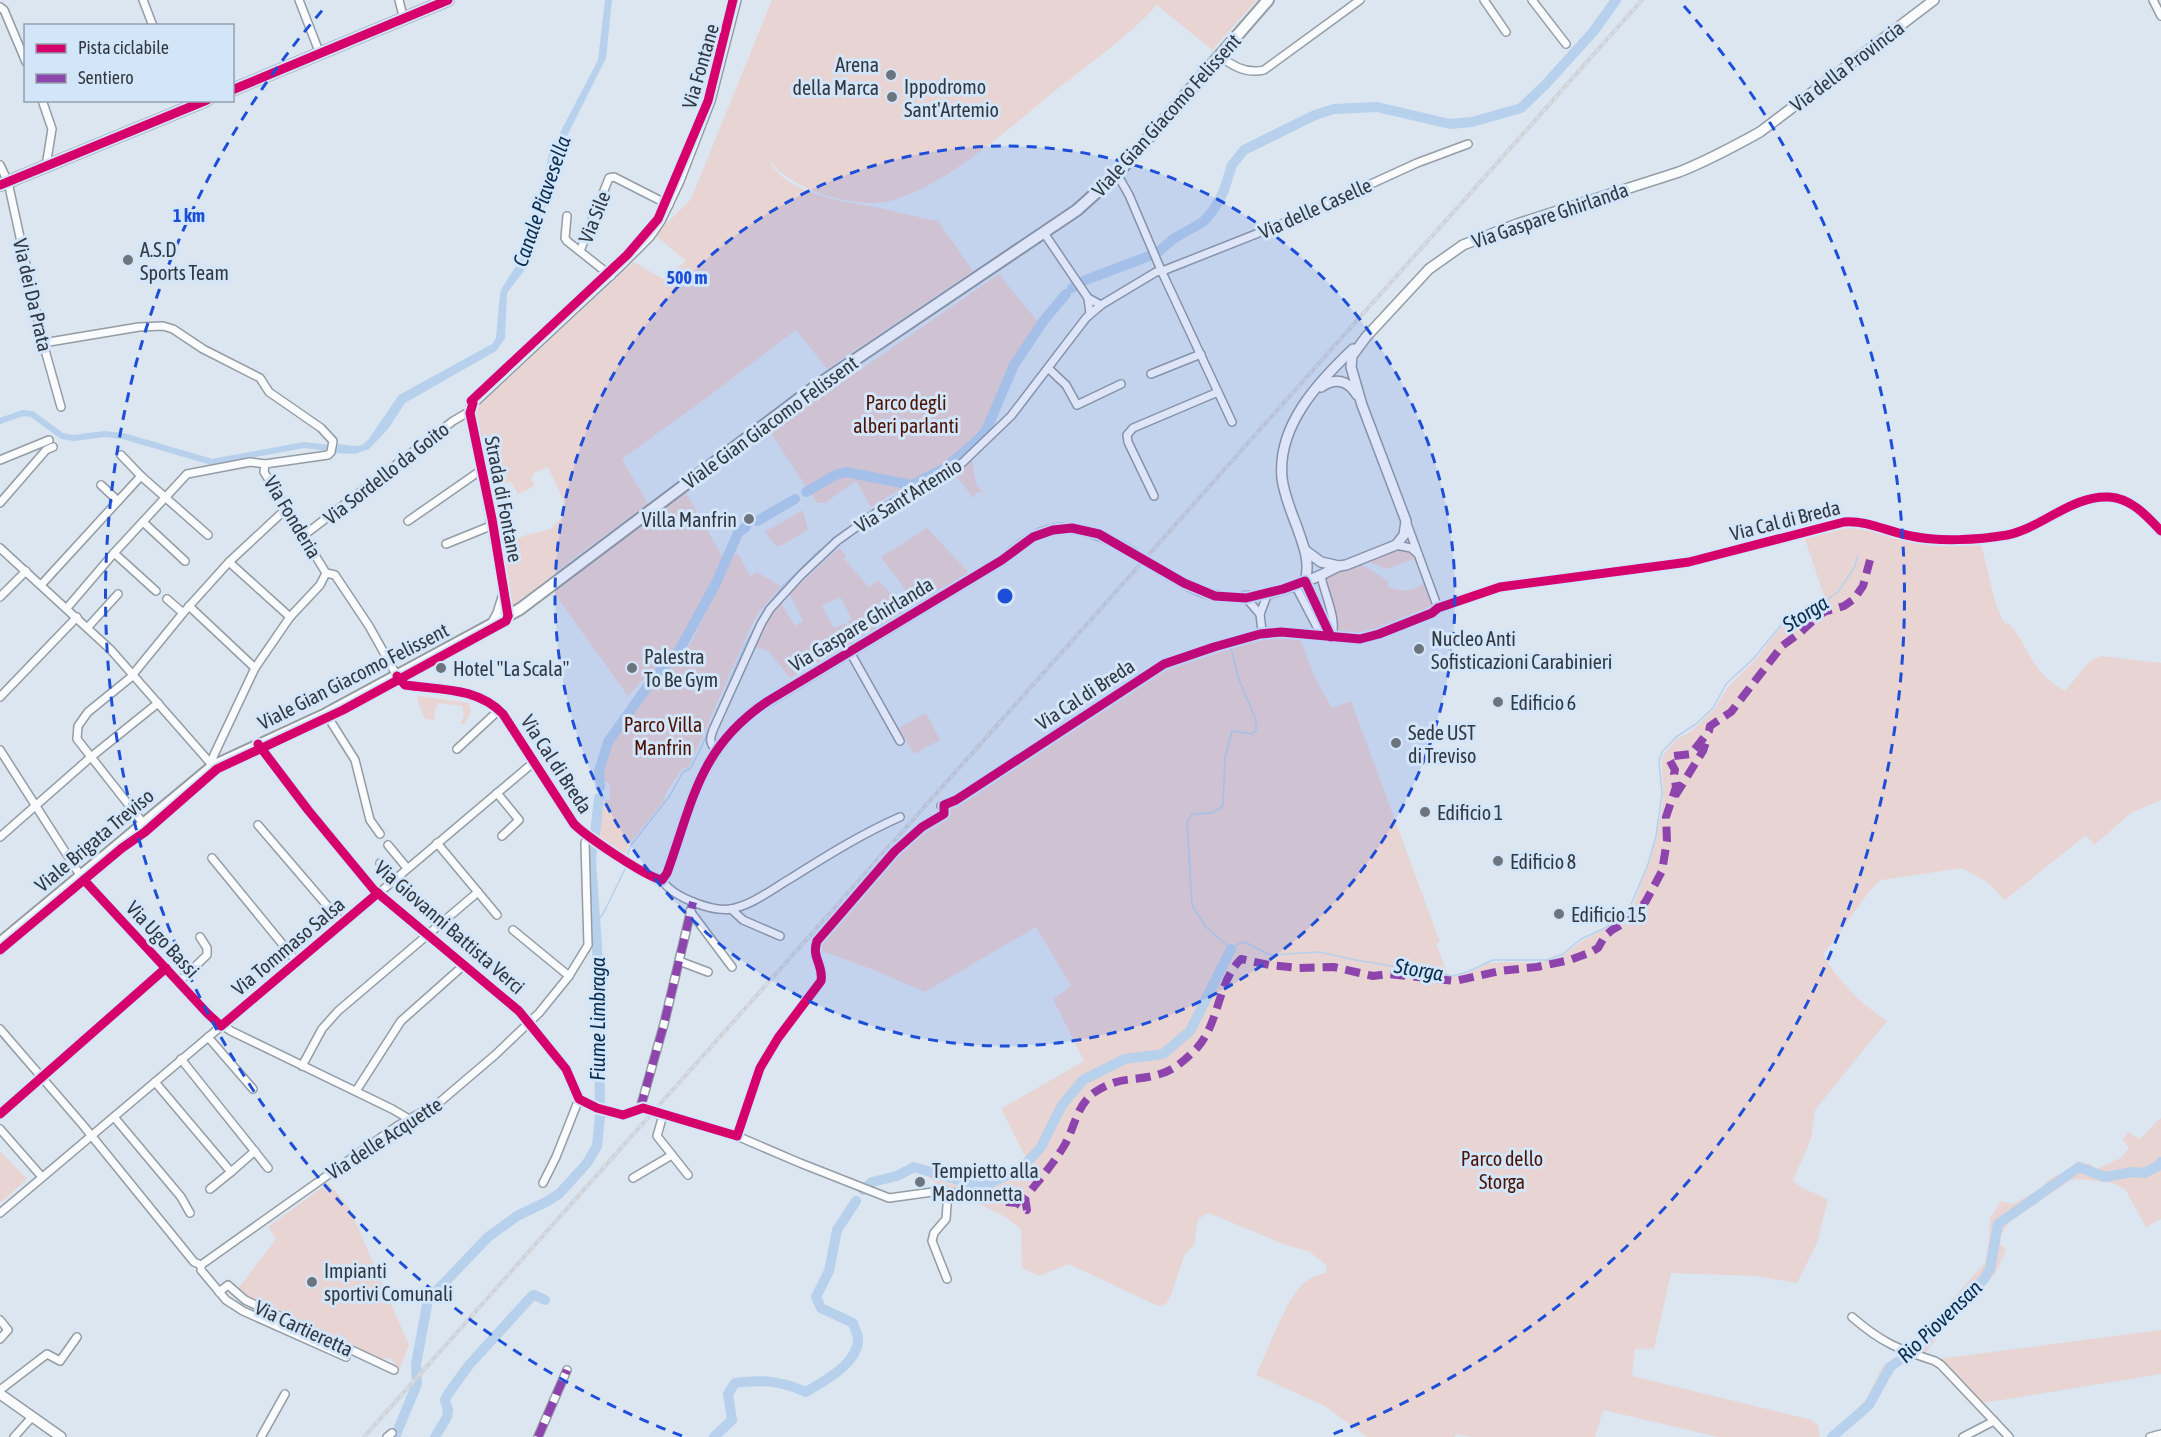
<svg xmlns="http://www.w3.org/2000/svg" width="2161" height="1437" font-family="'Asap Condensed',sans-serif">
	<rect width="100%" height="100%" fill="#dbe6f1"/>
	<g fill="#e7d4d3">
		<path d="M772,0H1257L1212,50L1157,5C1128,37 1090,63 1056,90C1009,128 951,182 894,200C858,211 791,190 769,160C784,194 847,202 880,208C899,213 919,217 938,221L973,271L827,369L796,330L705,399L622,459L648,504L582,552L515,604H510L503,561V545L526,535L551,529L562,517L564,502L548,467L534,473L531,479L535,486L518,494L511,482L497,485L494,479L488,480L474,410L634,262L663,279L686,261L655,235L691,199Z"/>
		<path d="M999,274L1038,322L1010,369L992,414L981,435L939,469L911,483L871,507L856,481L825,503H817L770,432Z"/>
		<path d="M969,459L972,462L976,484L997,508L982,492L975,493L974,499L955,474Z"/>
		<path d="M686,493L725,561L694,618L669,658L652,670L628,696L552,590L627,532Z"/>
		<path d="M803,510L808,530L780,546H776L765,532Z"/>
		<path d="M1855,523L1892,534L1979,539C1989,567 1990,597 2005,624L2009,623C2031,651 2031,672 2065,691L2090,661L2101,656L2161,663V800L2131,813L2094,845L2086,835L2005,900L1987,882L1962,868L1881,880L1871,889L1823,955C1839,982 1860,1003 1887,1021L1815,1110L1811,1139L1793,1180C1801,1191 1817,1192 1828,1200L1817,1243L1797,1283L1755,1276L1671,1273L1654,1349L1635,1346L1652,1350L1635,1349L1632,1376L1812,1420L1818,1425L1820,1437H1719L1603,1410L1595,1437H1472L1456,1434L1454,1437H1367L1325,1406L1256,1375C1267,1352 1287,1297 1304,1283C1311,1277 1318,1275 1326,1273L1327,1266L1309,1251L1288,1246L1209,1213L1198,1219L1194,1245L1185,1254L1170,1297L1166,1304L1158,1306L1069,1264L1039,1276L1022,1268L1021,1229L1004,1216L965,1197L945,1190L923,1173C960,1186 977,1200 1013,1178C1025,1172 1034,1164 1041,1153L1034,1149L1026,1158L1001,1109L1084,1061L1053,999L1071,986L1036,927L925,992L874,970L822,951L819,942L901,850L919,833L942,819L953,804L965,799C998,777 1031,755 1064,733C1128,689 1219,628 1300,638L1314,676L1332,708L1351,701L1440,942L1436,944L1449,977L1466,974L1489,963L1507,962L1537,963L1560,958L1582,941L1627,917L1632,909L1656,839L1663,802L1662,757L1675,740L1690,732L1714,710L1727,688L1755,660L1783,625L1790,622L1807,608L1826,602L1803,533Z"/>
		<path d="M927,528L968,572L965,575L913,605L900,582L881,557Z"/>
		<path d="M839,548L846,556L844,559L869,587L878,580L894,597L891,600L903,612L859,638L848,621L852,619L840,597L822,606L834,628L846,623L855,641L790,678L770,653L762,648L759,649L751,646L773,609L780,601L795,626L803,621L789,594Z"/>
		<path d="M1403,549L1409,551L1415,559L1386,569L1372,563L1371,560L1374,558Z"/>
		<path d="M738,553L750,576L757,572L781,586L757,615L749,631L688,769L683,767L663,798L665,800L629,844L625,856L598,839L599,836L596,834L602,801L610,799V785L608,782H602L607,751L652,684L663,670L679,660L690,645L732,556Z"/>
		<path d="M1358,563L1373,571L1389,582L1387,586C1400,592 1413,592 1424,583L1433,611L1358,638L1339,637L1335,634L1323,579L1328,575Z"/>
		<path d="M418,696L469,703L471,712L464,724H460L464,716L462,706L438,703L434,712L435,720L425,719L418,702Z"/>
		<path d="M926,713L940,740L914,754L899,728Z"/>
		<path d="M2161,1118V1219L2146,1227L2125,1189L2112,1183L2081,1179L2071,1180L2008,1223C2005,1231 1999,1234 1999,1243L2006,1250L1995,1274L1947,1324L1924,1355L1906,1350L1985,1263L1989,1240L1990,1218L2001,1201L2013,1204L2037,1191L2051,1178L2072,1168L2089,1163L2096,1169L2121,1158L2129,1148L2123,1139L2128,1132L2139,1139C2148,1133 2151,1125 2161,1118Z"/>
		<path d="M0,1151L27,1179L1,1202H0Z"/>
		<path d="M328,1183L349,1207L409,1345L399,1370L390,1358L378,1360L238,1293L237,1290L276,1239L268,1227Z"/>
		<path d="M2161,1330V1374L1983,1403L1939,1359Z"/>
		<path d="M1907,1354L1911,1356L1890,1372L1874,1405L1863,1418L1857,1409L1866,1400L1883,1365Z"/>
	</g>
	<path fill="#b7d0eb" d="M605,0H612L606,58L557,156L550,192L529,259L523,272L507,293L505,338L496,351L405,403L388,429L369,449L355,454L336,453L338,444L355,446L362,445L368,440L399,395L492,344L496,338L500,294L502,288L521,258L536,214L549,154L598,60Z"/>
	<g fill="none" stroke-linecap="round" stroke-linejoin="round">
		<g stroke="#b7d0eb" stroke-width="1.5">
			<path d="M833,538L912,485"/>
			<path d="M1231,648L1238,677L1256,720V731L1252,734L1232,731L1225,758L1223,806L1212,813L1192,814L1187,822L1192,905L1206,927L1231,949L1238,944L1245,942L1270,955L1319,952L1356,960L1453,976L1467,972L1493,960H1547L1563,954L1581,939L1607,927L1627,914L1648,864L1656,836L1662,794L1659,761L1662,752L1676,737L1696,724L1713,708L1726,684L1753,659L1782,624L1806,607L1828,599L1838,592L1854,568L1858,556"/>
			<path d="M627,856L631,845L669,797L683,772L690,769L702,746L745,645L765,608L784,585L820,550"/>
			<path d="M595,926L605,910L626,867"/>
		</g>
		<path stroke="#b7d0eb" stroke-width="6" d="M0,421L23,413L32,414L62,436L74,438L104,434L123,436L212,462L304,445L345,450"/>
		<g stroke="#b7d0eb" stroke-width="10">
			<path d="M1072,288L1083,281L1157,253L1173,239L1203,222L1214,209L1223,193L1232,165L1244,150L1315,115L1334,109L1377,107L1450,124L1472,122L1521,108L1545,85L1593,32L1616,0"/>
			<path d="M806,492L835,475L846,472L912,485L943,469L972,445L986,431L1014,365L1044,320L1066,294"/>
			<path d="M757,521L795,499"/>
			<path d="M600,787L599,771L608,742L655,676L680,649L716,583L738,533L746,527"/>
			<path d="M595,833L599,798"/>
			<path d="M863,1190L872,1182L897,1176L914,1167L982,1187L1022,1168L1041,1147L1062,1105L1083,1080L1125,1059L1163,1054L1190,1031L1231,949"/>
			<path d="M395,1437L417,1384L416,1364L428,1300L488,1237L517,1216L548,1201L560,1193L587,1163L597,1146L600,1117L599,1005L597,945L591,861L593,843"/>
			<path d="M435,1437L447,1417L448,1410L445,1400L448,1394L469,1365L531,1297L534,1295L545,1300"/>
			<path d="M714,1437L732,1420L728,1394L735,1383C762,1379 781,1381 806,1392C824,1381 860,1363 858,1337C857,1333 854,1327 853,1323L821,1308L816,1297L829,1271L837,1230L856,1201"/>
			<path d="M1832,1437L1869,1405L1890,1367L1910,1353L1984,1279L1990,1269L1998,1224L2079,1167L2105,1177L2132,1172L2144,1173L2158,1166L2161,1162"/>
		</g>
		<defs>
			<g id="street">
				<path d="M143,0L153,26"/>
				<path d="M299,0L320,54"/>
				<path d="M399,0L404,20"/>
				<path d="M1484,0L1506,32"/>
				<path d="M1532,0L1566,44"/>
				<path d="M2153,0L2161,16"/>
				<path d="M0,7L4,10L26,62"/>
				<path d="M1220,56C1233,67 1247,74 1264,70L1360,0"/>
				<path d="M42,100L52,129L46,166"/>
				<path d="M0,165L8,182L43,343L61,407"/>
				<path d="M1117,174L1129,195L1161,270L1232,422"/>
				<path d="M567,216L565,238L567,241L611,276"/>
				<path d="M1044,233L1088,298"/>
				<path d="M580,251L609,178L614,177L669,205"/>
				<path d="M1090,314L1088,298L1101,305"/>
				<path d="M43,343L139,327L163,326L173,329L203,349L260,378L269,392L321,428L333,441L331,452L328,455L265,464L250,462L187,474L114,553L67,608"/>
				<path d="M1048,368L1066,385L1077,405L1121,384"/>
				<path d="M1151,374L1201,354"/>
				<path d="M121,455L141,476"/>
				<path d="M0,460L49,440"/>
				<path d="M101,485L118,501"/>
				<path d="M1154,496L1128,442L1127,435L1133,428L1218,392"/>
				<path d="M0,503L46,450L53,447"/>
				<path d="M408,521L477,473L482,472"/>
				<path d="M1406,521L1438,608H1441L1500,587L1689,562L1844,522C1868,520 1888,532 1911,536C1939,542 1978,540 2007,535C2042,528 2072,495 2109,497C2131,498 2147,516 2161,531"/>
				<path d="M143,522L185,561"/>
				<path d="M303,536L453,421L465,414L470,413"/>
				<path d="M446,544L493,525"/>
				<path d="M1396,545L1411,548L1418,554"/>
				<path d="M0,548L111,650L213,766"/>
				<path d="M114,553L156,591"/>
				<path d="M229,562L290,617"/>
				<path d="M326,573L335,575L369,626L397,676"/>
				<path d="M41,585L141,476L208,535"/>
				<path d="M1295,585L1317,627L1331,637C1339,623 1324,593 1321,576"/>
				<path d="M0,597L26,571"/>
				<path d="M1246,598L1260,614"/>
				<path d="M167,599L183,613"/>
				<path d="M189,606L255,668"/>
				<path d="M508,616L470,407L620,267L650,237L661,221L680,181L711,101L737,0"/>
				<path d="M492,622L497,613L502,597"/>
				<path d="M88,627L118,594"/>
				<path d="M850,652L900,741"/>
				<path d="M0,697L77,617"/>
				<path d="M326,714L355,760L370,820L380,834"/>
				<path d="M258,744L308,810L374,890L519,1011L566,1069C572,1078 573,1087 577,1095C583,1106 612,1115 624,1115C632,1114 638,1108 646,1109"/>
				<path d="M457,749L499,710"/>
				<path d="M716,749C709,744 710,738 713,730L761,624L770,609L801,575L837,541L880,510L945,476L961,464L1011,416L1086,318L1101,305L1156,272L1165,270L1294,219L1417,163L1468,144"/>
				<path d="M0,750L80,875L213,1019L231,1031L392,1109L409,1119"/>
				<path d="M213,766V757L255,668L290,617L320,585L326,573L264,472L265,464"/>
				<path d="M497,793L519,820L502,836"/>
				<path d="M941,806L956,800L1164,664L1214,647L1260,634L1262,631L1260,614L1268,593"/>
				<path d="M143,823L77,739L78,726L88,712L130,678L183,613L229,562L287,508"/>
				<path d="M258,825L342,923"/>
				<path d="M0,837L91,757L158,703"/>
				<path d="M437,843L497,915"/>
				<path d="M388,845L407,868"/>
				<path d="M212,858L297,962"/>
				<path d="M380,863L394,880"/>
				<path d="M662,880C672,897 712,912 731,909C752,905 771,890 788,880C825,857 861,834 900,817"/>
				<path d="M731,909L743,920L780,936"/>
				<path d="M690,911L732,967"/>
				<path d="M513,930L569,976"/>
				<path d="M679,961L708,972"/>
				<path d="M179,982L207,955V948L200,937"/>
				<path d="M0,1029L82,1124L194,1262L201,1265L397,1126L441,1101L495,1055L539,1013L569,976L588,945L585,843L588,836"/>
				<path d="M208,1037L253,1089"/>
				<path d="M181,1059L268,1168"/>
				<path d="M302,1066L322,1029L338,1011L478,892"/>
				<path d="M155,1082L231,1172L255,1151"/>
				<path d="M356,1091L401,1021L464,965"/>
				<path d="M640,1109L664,1024L693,902"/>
				<path d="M655,1113L737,1136L800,1163L889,1198L940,1191L954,1193"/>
				<path d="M0,1114L166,968"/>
				<path d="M663,1115L657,1136L688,1175"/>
				<path d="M114,1117L181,1197L190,1213"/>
				<path d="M0,1129L42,1177"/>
				<path d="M633,1178L672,1155"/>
				<path d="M543,1183L556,1157L579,1099"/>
				<path d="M210,1189L231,1172"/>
				<path d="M0,1213L534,762"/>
				<path d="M201,1265V1270L226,1300L243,1311L346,1357"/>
				<path d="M947,1279L932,1241L934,1233L946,1219L948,1192"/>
				<path d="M219,1292L228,1285L245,1300L394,1370"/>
				<path d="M1852,1317C1882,1343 1898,1349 1935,1361L1941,1365L1994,1421"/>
				<path d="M0,1320L8,1330L0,1339"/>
				<path d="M0,1390L47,1354L60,1361L77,1337"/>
				<path d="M14,1437L32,1417"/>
				<path d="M261,1437L285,1394"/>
				<path d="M387,1437L392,1433"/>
				<path d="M538,1437L567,1370"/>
				<path d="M1963,1437L1994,1421L2009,1437"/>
				<path d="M2150,1437L2161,1434"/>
			</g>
			<g id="secondary">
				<path d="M1321,387C1335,377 1348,380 1357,395"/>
				<path d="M1306,551L1321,562L1339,566L1346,565L1396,545L1404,535L1406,521L1362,405L1351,367L1352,356L1366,337L1429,269L1463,245L1517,224L1679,172C1707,161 1733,147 1760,132L1934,0"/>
				<path d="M1149,563C1167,573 1186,587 1206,593C1248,606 1302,586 1339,566"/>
				<path d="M1305,581C1311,563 1303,544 1297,527C1291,511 1284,495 1282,478C1277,426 1318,382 1353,349"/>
				<path d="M397,676L405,685C440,690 477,687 503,714L574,824C587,837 646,877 662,880L667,873C690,808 699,751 759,707L1002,560C1012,552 1022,543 1033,537C1069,517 1103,535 1135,554"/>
				<path d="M0,1394L61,1437"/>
			</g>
			<g id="primary">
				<path d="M232,90L448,0"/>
				<path d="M0,185L207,100"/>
				<path d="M0,943L213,766L326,714L520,609L816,386L1077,210L1117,174L1268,0"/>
			</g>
		</defs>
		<use href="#street" stroke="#949ca4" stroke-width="10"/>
		<use href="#secondary" stroke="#949ca4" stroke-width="12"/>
		<use href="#primary" stroke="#949ca4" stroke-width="14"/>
		<use href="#street" stroke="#fafbfd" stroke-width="7"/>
		<use href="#secondary" stroke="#fafbfd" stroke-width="9"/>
		<use href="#primary" stroke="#fafbfd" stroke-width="10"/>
		<defs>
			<path id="rail" d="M364,1437L1642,0"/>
		</defs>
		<use href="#rail" stroke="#d0d2d6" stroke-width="4"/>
		<use href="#rail" stroke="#d3e5f9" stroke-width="1.5" stroke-dasharray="4.5" stroke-linecap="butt"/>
		<g stroke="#8e44ad" stroke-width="8" stroke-dasharray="15 8" stroke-linecap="butt">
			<path d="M1675,796L1703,751L1708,736"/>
			<path d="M640,1109L664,1024L693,902"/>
			<path d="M1006,1202L1017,1203L1027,1210L1025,1198L1028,1194C1041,1178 1053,1164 1064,1146C1075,1128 1076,1105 1095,1092C1120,1075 1136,1082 1160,1074C1175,1070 1187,1058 1197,1048C1220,1022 1217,983 1241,959L1269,965L1298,968L1334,967L1373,976L1389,974L1455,981L1500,971L1537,967L1570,960L1591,952L1598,948L1605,936L1612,930L1633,918L1646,901L1662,871L1667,841L1666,817L1676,787L1674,774L1675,770L1669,759L1674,756L1691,754L1709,731L1710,726L1731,712L1782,646L1801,632L1817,617L1824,612L1844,606L1854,599L1863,586L1870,560"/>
			<path d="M538,1437L567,1370"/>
		</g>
		<defs>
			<g id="cycleway">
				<path d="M232,90L448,0"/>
				<path d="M0,185L207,100"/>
				<path d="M508,616L492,519L470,413L473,403L471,401L627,255L658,219L708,101L733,0"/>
				<path d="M397,676L405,685C440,690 477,687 503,714L574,824C587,837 646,877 662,880L667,873C693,801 699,747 768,701L1002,560L1033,537L1053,530L1072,528L1099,534L1184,583L1215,596L1246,598L1283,589L1305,581L1331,637"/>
				<path d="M258,744L308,810L374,890L519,1011L566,1069L579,1099L597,1108L623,1115L643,1108L737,1136L760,1068L778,1038L821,981C824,965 811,958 817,941L895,851L922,827L944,814V805L956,800L1164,664L1214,647L1260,634L1281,632L1360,639L1379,634L1432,613L1438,608L1500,587L1689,562L1844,522C1868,520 1888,532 1911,536C1939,542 1978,540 2007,535C2042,528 2072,495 2109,497C2131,498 2147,516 2161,531"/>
				<path d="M84,880L207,1013L221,1026L378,893"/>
				<path d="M0,950L122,848L145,832L217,769L343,710L506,621L508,616"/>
				<path d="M0,1114L166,968"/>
			</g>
		</defs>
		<use href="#cycleway" stroke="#d3e5f9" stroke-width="13"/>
		<use href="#cycleway" stroke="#d6006c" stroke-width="9"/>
	</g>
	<circle cx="1005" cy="596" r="450" fill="#1d4ed8" fill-opacity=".12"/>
	<g fill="none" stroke="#1d4ed8" stroke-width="3" stroke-dasharray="10 8">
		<circle cx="1005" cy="596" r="450"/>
		<path d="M682 1436A900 900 0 0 1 326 6M1684 6A900 900 0 0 1 1328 1436"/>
	</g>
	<g fill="#6c757e" stroke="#d3e5f9" stroke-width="2">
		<circle cx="891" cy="75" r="6"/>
		<circle cx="892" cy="97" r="6"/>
		<circle cx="128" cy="260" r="6"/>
		<circle cx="749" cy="519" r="6"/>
		<circle cx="1419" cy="649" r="6"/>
		<circle cx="441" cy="668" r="6"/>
		<circle cx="632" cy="668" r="6"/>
		<circle cx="1498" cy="702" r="6"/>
		<circle cx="1396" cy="743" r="6"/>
		<circle cx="1425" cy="812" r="6"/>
		<circle cx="1498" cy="861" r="6"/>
		<circle cx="1559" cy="914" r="6"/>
		<circle cx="920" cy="1182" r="6"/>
		<circle cx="312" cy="1282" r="6"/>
	</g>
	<g text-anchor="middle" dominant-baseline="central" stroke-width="6" stroke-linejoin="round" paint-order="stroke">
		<g font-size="20" fill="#313840" stroke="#d3e5f9" text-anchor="start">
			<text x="879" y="64" text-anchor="end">Arena<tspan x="879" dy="23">della Marca</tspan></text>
			<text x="904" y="86">Ippodromo<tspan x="904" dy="23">Sant'Artemio</tspan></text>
			<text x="140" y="249">A.S.D<tspan x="140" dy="23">Sports Team</tspan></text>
			<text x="737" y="519" text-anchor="end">Villa Manfrin</text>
			<text x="1431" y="638">Nucleo Anti<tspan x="1431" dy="23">Sofisticazioni Carabinieri</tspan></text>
			<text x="644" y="656">Palestra<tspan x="644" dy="23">To Be Gym</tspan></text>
			<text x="453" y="668">Hotel "La Scala"</text>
			<text x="1510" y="702">Edificio 6</text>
			<text x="1408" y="732">Sede UST<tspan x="1408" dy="23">di Treviso</tspan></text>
			<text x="1437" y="812">Edificio 1</text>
			<text x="1510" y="861">Edificio 8</text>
			<text x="1571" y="914">Edificio 15</text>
			<text x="932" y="1170">Tempietto alla<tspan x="932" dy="23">Madonnetta</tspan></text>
			<text x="324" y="1270">Impianti<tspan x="324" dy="23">sportivi Comunali</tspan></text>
		</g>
		<g font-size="20" fill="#313840" stroke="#d3e5f9">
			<text transform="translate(700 66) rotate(-74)">Via Fontane</text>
			<text transform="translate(1847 66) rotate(-37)">Via della Provincia</text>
			<text transform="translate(1166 115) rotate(-48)">Viale Gian Giacomo Felissent</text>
			<text transform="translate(1315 208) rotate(-24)">Via delle Caselle</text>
			<text transform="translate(1550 215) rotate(-19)">Via Gaspare Ghirlanda</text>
			<text transform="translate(594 217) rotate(-68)">Via Sile</text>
			<text transform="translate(33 295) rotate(77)">Via dei Da Prata</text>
			<text transform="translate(770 422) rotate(-36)">Viale Gian Giacomo Felissent</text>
			<text transform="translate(386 473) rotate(-38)">Via Sordello da Goito</text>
			<text transform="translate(908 495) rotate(-32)">Via Sant'Artemio</text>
			<text transform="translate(504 499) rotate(79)">Strada di Fontane</text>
			<text transform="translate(293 517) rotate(59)">Via Fonderia</text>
			<text transform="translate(1785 520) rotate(-14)">Via Cal di Breda</text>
			<text transform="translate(861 624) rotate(-31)">Via Gaspare Ghirlanda</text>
			<text transform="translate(353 676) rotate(-27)">Viale Gian Giacomo Felissent</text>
			<text transform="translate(1085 694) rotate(-33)">Via Cal di Breda</text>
			<text transform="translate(557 764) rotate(57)">Via Cal di Breda</text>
			<text transform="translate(94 840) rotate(-40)">Viale Brigata Treviso</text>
			<text transform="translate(450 927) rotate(41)">Via Giovanni Battista Verci</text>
			<text transform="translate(163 939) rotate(47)">Via Ugo Bassi</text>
			<text transform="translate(288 946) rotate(-40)">Via Tommaso Salsa</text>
			<text transform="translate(384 1138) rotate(-33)">Via delle Acquette</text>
			<text transform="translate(304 1328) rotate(25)">Via Cartieretta</text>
		</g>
		<g font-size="20" fill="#4c1304" stroke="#d3e5f9">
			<text x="906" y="402">Parco degli<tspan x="906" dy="23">alberi parlanti</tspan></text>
			<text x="663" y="724">Parco Villa<tspan x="663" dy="23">Manfrin</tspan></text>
			<text x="1502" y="1158">Parco dello<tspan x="1502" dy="23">Storga</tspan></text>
		</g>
		<g font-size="21" font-style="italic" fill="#082c4d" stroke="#d3e5f9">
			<text transform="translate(541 201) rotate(-71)">Canale Piavesella</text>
			<text transform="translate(1805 613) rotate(-32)">Storga</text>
			<text transform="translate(1419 969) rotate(10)">Storga</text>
			<text transform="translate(597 1019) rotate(-90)">Fiume Limbraga</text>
			<text transform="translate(1939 1321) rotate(-44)">Rio Piovensan</text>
		</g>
	</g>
	<circle cx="1005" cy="596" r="9" fill="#1d4ed8" stroke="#d3e5f9" stroke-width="3"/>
	<g font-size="18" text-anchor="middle" font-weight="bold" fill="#1d4ed8" stroke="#d3e5f9" stroke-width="6" stroke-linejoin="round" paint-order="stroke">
		<text x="189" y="222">1 km</text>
		<text x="687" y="284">500 m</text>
	</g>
	<rect x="24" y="24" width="210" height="78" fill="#d3e5f9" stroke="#92a0af" stroke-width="1.5"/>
	<rect x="36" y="44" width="30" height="9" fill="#d6006c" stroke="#92a0af" stroke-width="1.5"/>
	<text x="78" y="54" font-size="18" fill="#313840">Pista ciclabile</text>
	<rect x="36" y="74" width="30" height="9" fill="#8e44ad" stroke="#92a0af" stroke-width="1.5"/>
	<text x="78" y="84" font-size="18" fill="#313840">Sentiero</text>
</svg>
